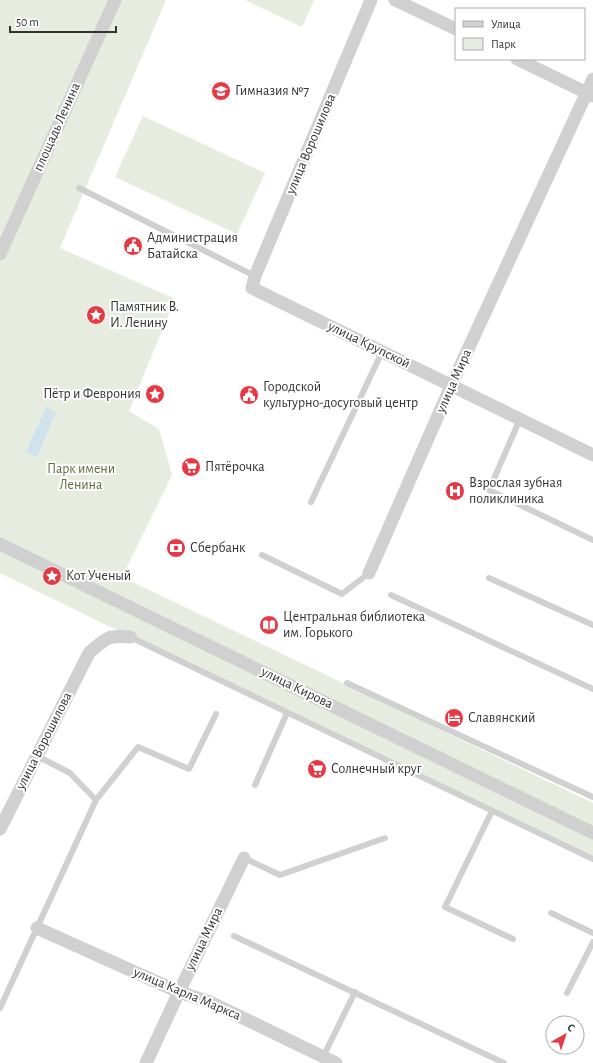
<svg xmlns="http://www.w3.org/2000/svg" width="593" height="1063" font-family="'Alegreya Sans',sans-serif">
	<rect width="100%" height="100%" fill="#fff"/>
	<g fill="#e6ecdf">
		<path d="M0,0H166L60,248L175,299L129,411L159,429L172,475L122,577L593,803V856L100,622L0,573Z"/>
		<path d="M245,0H314L302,27Z"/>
		<path d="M143,116L265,173L237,234L115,177Z"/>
	</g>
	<path fill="#cfe2ee" d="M46,407L56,412L37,457L26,452Z"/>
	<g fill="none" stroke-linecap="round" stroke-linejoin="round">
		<g stroke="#d0d0d0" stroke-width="6">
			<path d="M79,188L255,276"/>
			<path d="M520,419L489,490L593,540"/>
			<path d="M311,502L382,352"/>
			<path d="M262,555L342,594L369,573"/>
			<path d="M489,578L593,625"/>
			<path d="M391,595L593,689"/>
			<path d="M130,637L593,859"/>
			<path d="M347,683L593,797"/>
			<path d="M255,785L287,713"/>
			<path d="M96,800L138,747L189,769L216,714"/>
			<path d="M492,811L445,907L513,939"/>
			<path d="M244,858L280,875L385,838"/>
			<path d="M551,913L593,933"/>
			<path d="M234,936L504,1063"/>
			<path d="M567,993L593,942"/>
			<path d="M0,1008L96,800L70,773L37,756"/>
			<path d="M323,1057L355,992"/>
		</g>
		<g stroke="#d0d0d0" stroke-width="13">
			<path d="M371,0L255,276L252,288L593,455"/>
			<path d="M395,0L456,29"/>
			<path d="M517,59L593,96"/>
			<path d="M0,254L115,0"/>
			<path d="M0,544L593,833"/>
			<path d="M369,573L451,386L593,79"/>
			<path d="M0,829L89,653C106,638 107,635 130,637"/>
			<path d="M37,928L179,992L210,1002L336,1063"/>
			<path d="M146,1063L179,992L244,858"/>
		</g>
	</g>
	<defs>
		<symbol id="school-disc" viewBox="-11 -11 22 22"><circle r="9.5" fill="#e63946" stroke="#fff"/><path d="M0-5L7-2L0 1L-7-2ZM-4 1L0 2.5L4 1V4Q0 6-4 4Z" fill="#fff"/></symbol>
		<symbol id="civic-disc" viewBox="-11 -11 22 22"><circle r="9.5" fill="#e63946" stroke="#fff"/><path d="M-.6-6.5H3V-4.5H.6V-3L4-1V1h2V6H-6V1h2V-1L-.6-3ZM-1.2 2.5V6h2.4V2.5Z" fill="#fff"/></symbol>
		<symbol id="sight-disc" viewBox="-11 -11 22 22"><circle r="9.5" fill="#e63946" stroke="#fff"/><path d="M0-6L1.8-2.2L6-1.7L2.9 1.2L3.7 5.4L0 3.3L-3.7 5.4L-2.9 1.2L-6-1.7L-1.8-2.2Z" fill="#fff"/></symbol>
		<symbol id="supermarket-disc" viewBox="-11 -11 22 22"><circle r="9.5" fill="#e63946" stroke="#fff"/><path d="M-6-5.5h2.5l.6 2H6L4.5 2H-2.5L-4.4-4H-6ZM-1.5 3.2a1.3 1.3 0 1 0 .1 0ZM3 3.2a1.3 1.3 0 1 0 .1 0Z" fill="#fff"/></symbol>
		<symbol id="hospital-disc" viewBox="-11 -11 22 22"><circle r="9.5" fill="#e63946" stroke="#fff"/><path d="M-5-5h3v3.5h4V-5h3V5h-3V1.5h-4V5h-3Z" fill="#fff"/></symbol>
		<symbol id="bank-disc" viewBox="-11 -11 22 22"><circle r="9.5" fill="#e63946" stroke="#fff"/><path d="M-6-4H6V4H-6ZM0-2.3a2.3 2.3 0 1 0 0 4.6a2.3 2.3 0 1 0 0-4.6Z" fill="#fff"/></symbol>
		<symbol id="library-disc" viewBox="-11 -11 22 22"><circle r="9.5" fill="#e63946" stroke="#fff"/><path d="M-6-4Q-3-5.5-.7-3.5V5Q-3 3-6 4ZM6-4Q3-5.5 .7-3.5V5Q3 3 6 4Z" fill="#fff"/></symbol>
		<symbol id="hotel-disc" viewBox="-11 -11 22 22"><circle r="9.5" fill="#e63946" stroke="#fff"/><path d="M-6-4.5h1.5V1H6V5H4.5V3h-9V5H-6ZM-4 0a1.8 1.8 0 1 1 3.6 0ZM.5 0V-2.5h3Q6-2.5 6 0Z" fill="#fff"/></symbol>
	</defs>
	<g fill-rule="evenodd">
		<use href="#school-disc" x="210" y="80" width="22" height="22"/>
		<use href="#civic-disc" x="122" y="235" width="22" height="22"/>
		<use href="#sight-disc" x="85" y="304" width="22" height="22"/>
		<use href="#sight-disc" x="144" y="383" width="22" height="22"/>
		<use href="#civic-disc" x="238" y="384" width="22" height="22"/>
		<use href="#supermarket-disc" x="180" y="456" width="22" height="22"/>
		<use href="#hospital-disc" x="444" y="480" width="22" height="22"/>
		<use href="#bank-disc" x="165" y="537" width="22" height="22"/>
		<use href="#sight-disc" x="41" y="565" width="22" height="22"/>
		<use href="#library-disc" x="258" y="614" width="22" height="22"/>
		<use href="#hotel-disc" x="443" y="707" width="22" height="22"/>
		<use href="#supermarket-disc" x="306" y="758" width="22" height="22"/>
	</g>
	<g text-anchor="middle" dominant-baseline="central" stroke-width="4" stroke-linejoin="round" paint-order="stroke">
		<g font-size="14" fill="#333" stroke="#fff" text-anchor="start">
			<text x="235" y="91">Гимназия №7</text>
			<text x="147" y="238">Администрация<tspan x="147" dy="16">Батайска</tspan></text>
			<text x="110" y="307">Памятник В.<tspan x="110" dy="16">И. Ленину</tspan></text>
			<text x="263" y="387">Городской<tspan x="263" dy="16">культурно-досуговый центр</tspan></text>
			<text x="141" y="394" text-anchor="end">Пётр и Феврония</text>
			<text x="205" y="467">Пятёрочка</text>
			<text x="469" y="483">Взрослая зубная<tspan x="469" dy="16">поликлиника</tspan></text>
			<text x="190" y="548">Сбербанк</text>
			<text x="66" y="576">Кот Ученый</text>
			<text x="283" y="617">Центральная библиотека<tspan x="283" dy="16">им. Горького</tspan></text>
			<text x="468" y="718">Славянский</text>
			<text x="331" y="769">Солнечный круг</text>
		</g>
		<g font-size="14" fill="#333" stroke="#fff">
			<text transform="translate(57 127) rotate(-66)">площадь Ленина</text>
			<text transform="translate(311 144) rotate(-67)">улица Ворошилова</text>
			<text transform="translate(369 345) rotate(26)">улица Крупской</text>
			<text transform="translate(454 381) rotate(-66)">улица Мира</text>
			<text transform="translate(297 688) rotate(26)">улица Кирова</text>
			<text transform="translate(44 741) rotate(-63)">улица Ворошилова</text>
			<text transform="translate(204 939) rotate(-64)">улица Мира</text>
			<text transform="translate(187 994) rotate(23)">улица Карла Маркса</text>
		</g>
		<g font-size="14" fill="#56703f" stroke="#fff">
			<text x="81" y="469">Парк имени<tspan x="81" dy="16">Ленина</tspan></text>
		</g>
	</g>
	<rect x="455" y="8" width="130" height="52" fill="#ffffff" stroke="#adadad"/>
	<rect x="463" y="21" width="20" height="6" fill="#d0d0d0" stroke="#adadad"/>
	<text x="491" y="28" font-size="12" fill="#333333">Улица</text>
	<rect x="463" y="38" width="20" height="12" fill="#e6ecdf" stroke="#adadad"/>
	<text x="491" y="48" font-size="12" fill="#333333">Парк</text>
	<g transform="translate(565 1035) rotate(39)"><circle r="19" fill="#ffffff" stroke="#adadad"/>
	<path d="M0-3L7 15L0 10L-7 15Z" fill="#e63946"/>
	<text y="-6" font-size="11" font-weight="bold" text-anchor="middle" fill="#333333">С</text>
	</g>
	<path d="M10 26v6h106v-6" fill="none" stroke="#333333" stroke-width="2"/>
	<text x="16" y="26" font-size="12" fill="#333333" stroke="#ffffff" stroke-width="3" paint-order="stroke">50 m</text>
</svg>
